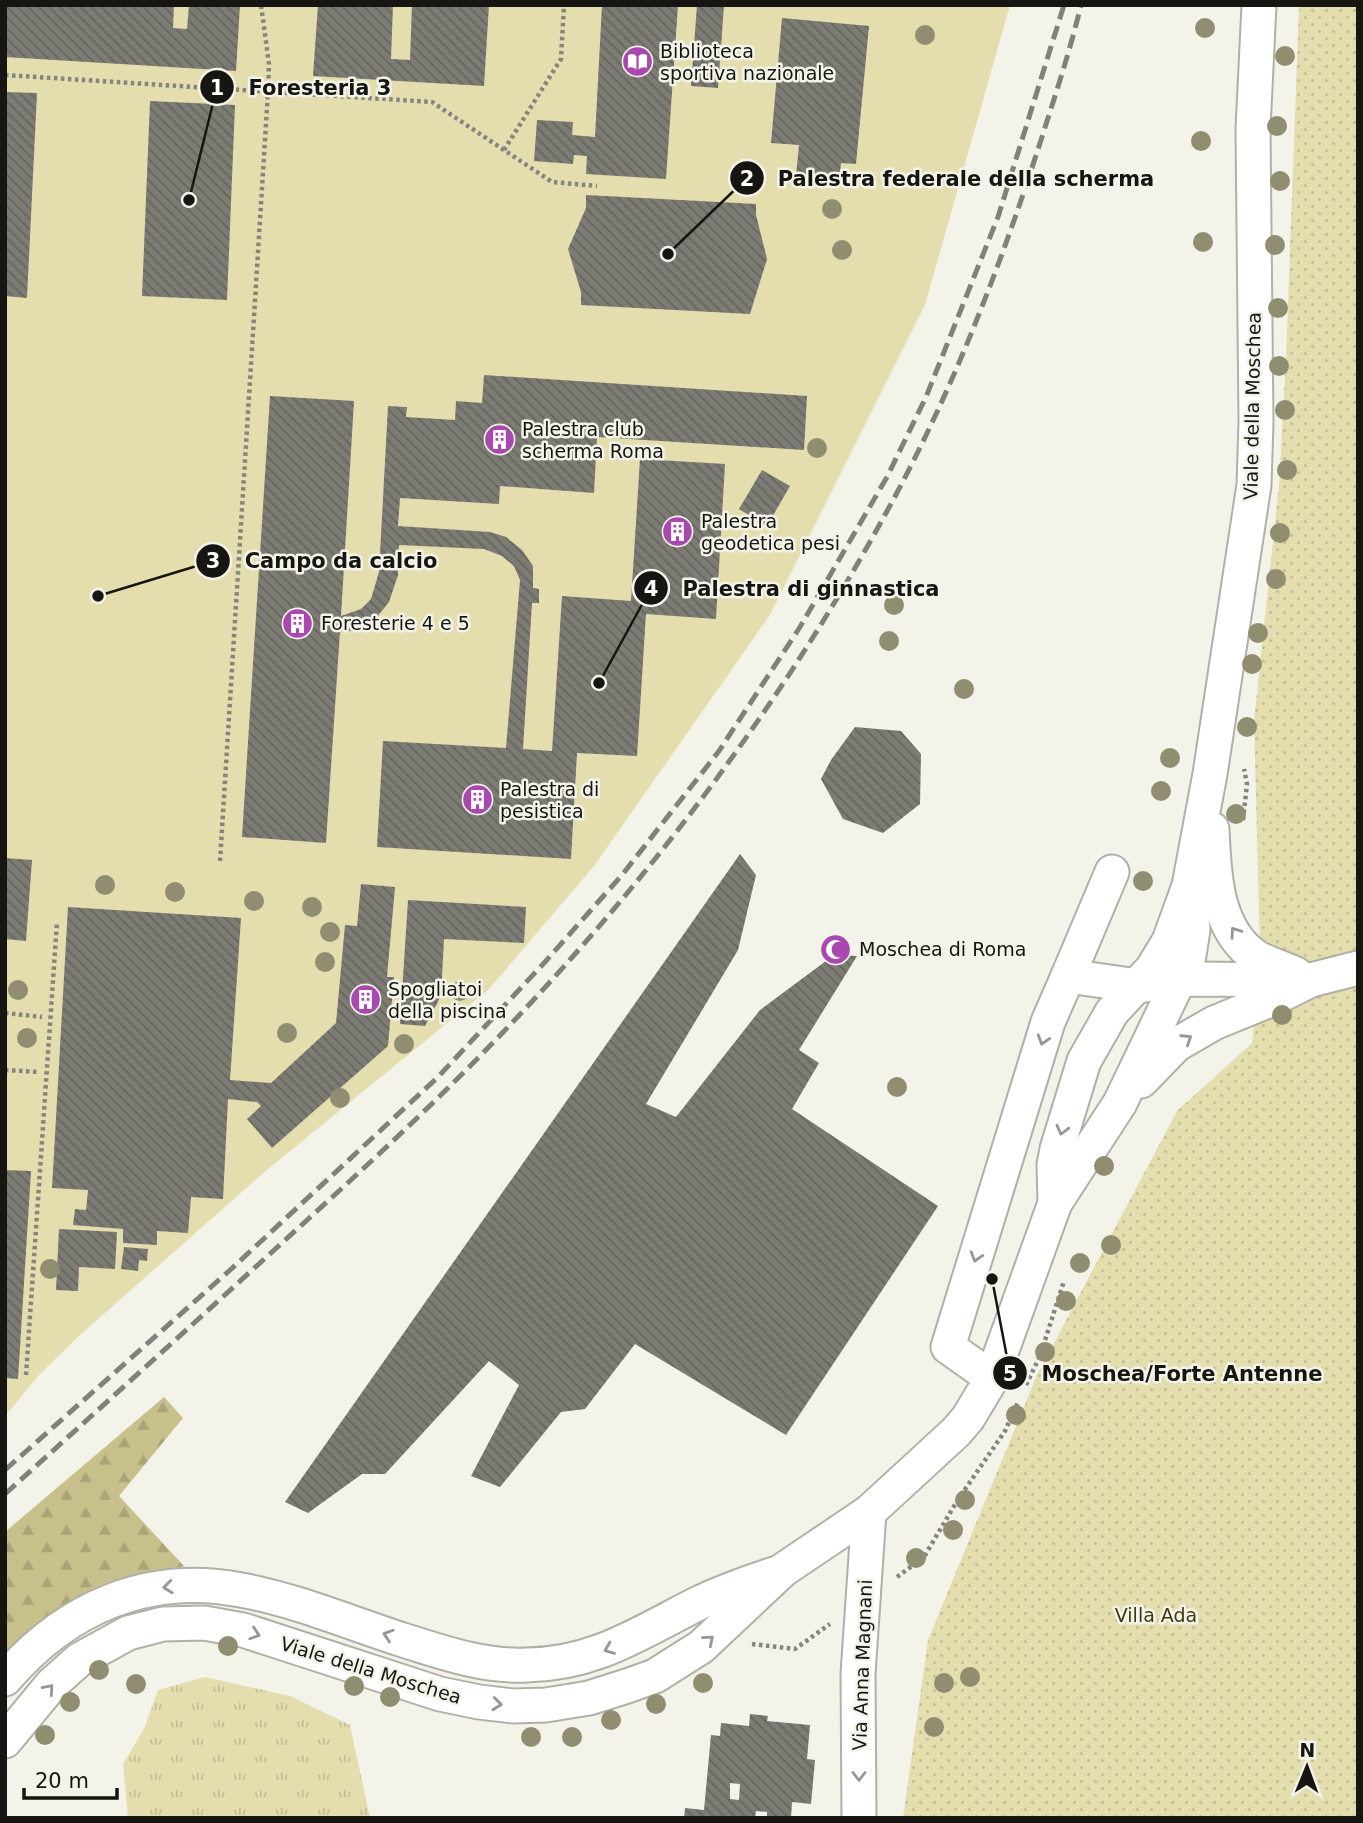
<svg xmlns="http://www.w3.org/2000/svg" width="1363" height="1823" font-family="'DejaVu Sans',sans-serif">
	<defs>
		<pattern id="grass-tufts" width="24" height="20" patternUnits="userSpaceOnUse" patternTransform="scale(1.75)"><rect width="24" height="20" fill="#e4deaf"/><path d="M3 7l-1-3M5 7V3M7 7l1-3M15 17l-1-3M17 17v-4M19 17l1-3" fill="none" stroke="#c3be96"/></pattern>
		<pattern id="forest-firs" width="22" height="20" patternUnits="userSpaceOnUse" patternTransform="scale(1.75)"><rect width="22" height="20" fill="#c7c08b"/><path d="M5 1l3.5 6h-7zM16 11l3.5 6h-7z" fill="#aaa477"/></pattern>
		<pattern id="park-dots" width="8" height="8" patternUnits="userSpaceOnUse" patternTransform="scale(1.75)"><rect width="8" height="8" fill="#e4deaf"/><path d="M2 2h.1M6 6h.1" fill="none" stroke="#c3be96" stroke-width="1.8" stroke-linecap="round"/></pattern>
		<pattern id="building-back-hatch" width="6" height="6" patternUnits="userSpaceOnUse" patternTransform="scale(1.75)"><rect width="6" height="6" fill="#7d7c74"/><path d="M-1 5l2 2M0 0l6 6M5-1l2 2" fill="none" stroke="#65645e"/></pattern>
	</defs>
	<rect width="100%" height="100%" fill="#f4f3ea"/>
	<path fill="url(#grass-tufts)" d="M205,1677L290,1696L350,1725L370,1818H128L123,1764L144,1729L158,1690Z"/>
	<path fill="url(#forest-firs)" d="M164,1397L183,1418L119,1496L184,1566L149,1576L5,1658V1532Z"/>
	<path fill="url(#park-dots)" d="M1299,5H1358V1818H903L928,1640L1037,1375L1177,1111L1252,1043L1260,948L1254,721L1279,485L1286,359Z"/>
	<path fill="#e4deaf" d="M5,5H1010L925,305L770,615L594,866L489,989L268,1169L80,1335L39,1375L5,1416Z"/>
	<g fill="url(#building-back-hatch)" fill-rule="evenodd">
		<path d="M5,5H174L173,28L187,29L189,5H240L236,71L5,57Z"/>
		<path d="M318,5H393L391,59L410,60L412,5H489L484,86L313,76Z"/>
		<path d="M602,5H678L666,179L586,174L587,156L574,155L573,164L534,161L537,120L573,122L572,135L595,137Z"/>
		<path d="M697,5H724L718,88L691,86Z"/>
		<path d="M782,18L869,26L856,164L841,163L839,180L796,176L799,145L771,143Z"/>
		<path d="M5,92L37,93L27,298L5,296Z"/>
		<path d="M150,101L235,105L227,300L142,296Z"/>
		<path d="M586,195L756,204V215L767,259L750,314L581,305V292L568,249L586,208Z"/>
		<path d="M484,375L807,396L804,450L597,437L594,493L500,486L499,504L400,498L398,526L490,532L506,537L522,550L533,566V588L539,589V603H532L523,749L552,751L562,596L631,601L640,459L725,464L716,619L646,614L637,756L577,753L571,859L377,847L383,741L506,748L520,580L514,566L502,556L484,549L399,545L398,575L389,602L377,617L348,632L340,631L326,843L242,837L270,396L354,401L341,616L361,609L371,599L379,572L388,406L407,407L406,417L455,420L456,401L482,403Z"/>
		<path d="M762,470L790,486L767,526L739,509Z"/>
		<path d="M855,727L901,731L921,754L920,804L883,833L843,819L821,779L831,760Z"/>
		<path d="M740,854L756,875L738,950L646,1104L676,1117L760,1010L834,955L857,956L799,1050L819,1063L792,1109L938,1206L786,1435L635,1344L585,1409L561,1412L500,1487L471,1476L519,1385L489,1361L385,1474H362L308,1513L285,1502Z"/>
		<path d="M5,858L32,860L26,941L5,939Z"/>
		<path d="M361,884L395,887L387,977H394L388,1046L272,1148L247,1119L261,1106L257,1102L228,1099L223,1199L191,1197L188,1233L157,1231V1245L123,1243V1229L73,1225L75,1209L86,1210L88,1190L52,1188L68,907L241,918L230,1080L271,1083L336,1023L345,925L357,926Z"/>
		<path d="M408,900L526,907L524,943L444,939L441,996L425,1026L400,1024Z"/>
		<path d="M5,1170L31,1171L18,1379L5,1378Z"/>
		<path d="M59,1229L117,1232L115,1269L79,1267L78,1291L56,1290Z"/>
		<path d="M124,1247L148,1249L147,1261L139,1260L138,1271L121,1269Z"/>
		<path d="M750,1714L768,1716L767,1721L810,1725L807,1759L815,1760L811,1804L792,1802L791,1818H767V1812L756,1811L755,1818H684L685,1808L704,1810L711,1735L720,1736L721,1723L749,1726ZM730,1783L740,1784L739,1800L730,1799Z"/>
	</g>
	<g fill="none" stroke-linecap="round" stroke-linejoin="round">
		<defs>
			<g id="minor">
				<path d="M1212,829C1214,873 1215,929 1256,957C1268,964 1284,968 1296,974"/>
				<path d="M1112,872L1068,976L1138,986L1194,979L1311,980"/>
				<path d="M1141,1081L1176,1045L1214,1023L1275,998L1311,980L1358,968"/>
				<path d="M1055,1203L1054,1165L1057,1149L1084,1061L1112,1012L1152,969L1169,941L1189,886L1210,774L1254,485L1256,422L1253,129L1259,5"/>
				<path d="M992,1378L948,1347L1048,1022L1068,976"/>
				<path d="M5,1679C66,1608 147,1572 241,1590C296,1600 350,1623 403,1640C444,1653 484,1667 527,1665C594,1664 638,1634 695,1605C721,1592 747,1583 774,1574"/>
				<path d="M5,1741L52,1684L79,1660L128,1633L163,1624L204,1623L243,1630L440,1694L479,1702L513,1706L546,1705L589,1698L627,1686L655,1676L701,1647L783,1570L869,1512L956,1432L968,1418L992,1378L1055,1203L1120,1103L1188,961L1193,930L1189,886"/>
				<path d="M859,1818L858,1674L869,1512"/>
			</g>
		</defs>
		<use href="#minor" stroke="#b1b0a7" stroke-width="37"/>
		<g stroke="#85847e" stroke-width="4.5" stroke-dasharray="3.5 3.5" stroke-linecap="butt">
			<path d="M5,75L432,102L552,182L597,186"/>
			<path d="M504,150L561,59L564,5"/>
			<path d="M1243,820L1247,784L1244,769"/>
			<path d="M220,861L268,92L269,64L261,5"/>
			<path d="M5,1013L42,1017"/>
			<path d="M5,1070L39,1072"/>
			<path d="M26,1375L57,922"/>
			<path d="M1026,1385L1040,1356L1064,1281"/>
			<path d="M897,1577L924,1557L957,1501L1005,1431L1018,1402"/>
			<path d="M752,1644L795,1649L830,1624"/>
		</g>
		<use href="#minor" stroke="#fff" stroke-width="33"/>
		<g stroke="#81807a" stroke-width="5" stroke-dasharray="14 7" stroke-linecap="butt">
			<path d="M5,1470L229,1271L437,1078L545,962L622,875L719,751L800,627L887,477L926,397L998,217L1064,5"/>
			<path d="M5,1494C98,1410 191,1326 284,1241C360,1172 437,1102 508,1027C655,873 784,700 886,513C951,395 1000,268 1041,140C1055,96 1070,51 1081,5"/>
		</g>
	</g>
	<g fill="#908d71">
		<circle cx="1205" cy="28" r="10"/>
		<circle cx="925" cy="35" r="10"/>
		<circle cx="1285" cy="56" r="10"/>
		<circle cx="1277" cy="126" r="10"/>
		<circle cx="1201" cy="141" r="10"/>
		<circle cx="1280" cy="181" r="10"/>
		<circle cx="832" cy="209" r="10"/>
		<circle cx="1203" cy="242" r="10"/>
		<circle cx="1275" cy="245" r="10"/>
		<circle cx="842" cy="250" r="10"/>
		<circle cx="1278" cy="308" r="10"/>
		<circle cx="1279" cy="366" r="10"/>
		<circle cx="1285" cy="410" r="10"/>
		<circle cx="817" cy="448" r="10"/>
		<circle cx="1287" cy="470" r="10"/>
		<circle cx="1280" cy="533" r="10"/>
		<circle cx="1276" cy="579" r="10"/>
		<circle cx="894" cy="605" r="10"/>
		<circle cx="1258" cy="633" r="10"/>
		<circle cx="889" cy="641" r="10"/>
		<circle cx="1252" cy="664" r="10"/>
		<circle cx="964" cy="689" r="10"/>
		<circle cx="1247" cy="727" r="10"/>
		<circle cx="1170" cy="758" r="10"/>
		<circle cx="1161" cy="791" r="10"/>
		<circle cx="1236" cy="814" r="10"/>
		<circle cx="1143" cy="881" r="10"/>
		<circle cx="105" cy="885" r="10"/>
		<circle cx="175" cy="892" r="10"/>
		<circle cx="254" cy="901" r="10"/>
		<circle cx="312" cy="907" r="10"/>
		<circle cx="330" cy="932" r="10"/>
		<circle cx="325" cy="962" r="10"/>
		<circle cx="18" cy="990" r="10"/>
		<circle cx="460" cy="991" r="10"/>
		<circle cx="1282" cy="1015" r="10"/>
		<circle cx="287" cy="1033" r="10"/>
		<circle cx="27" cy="1038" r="10"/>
		<circle cx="404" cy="1044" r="10"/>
		<circle cx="897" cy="1087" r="10"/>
		<circle cx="340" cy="1098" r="10"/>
		<circle cx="1104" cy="1166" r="10"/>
		<circle cx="1111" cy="1245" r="10"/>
		<circle cx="1080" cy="1263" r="10"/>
		<circle cx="50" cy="1269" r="10"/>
		<circle cx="1066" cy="1301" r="10"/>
		<circle cx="1045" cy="1352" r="10"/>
		<circle cx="1016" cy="1415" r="10"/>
		<circle cx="965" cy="1500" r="10"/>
		<circle cx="953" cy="1530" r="10"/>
		<circle cx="916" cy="1558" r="10"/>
		<circle cx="228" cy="1646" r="10"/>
		<circle cx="99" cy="1670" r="10"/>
		<circle cx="970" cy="1677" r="10"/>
		<circle cx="703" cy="1683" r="10"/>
		<circle cx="944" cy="1683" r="10"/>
		<circle cx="136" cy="1684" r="10"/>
		<circle cx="354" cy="1686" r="10"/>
		<circle cx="390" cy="1697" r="10"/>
		<circle cx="70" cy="1702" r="10"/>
		<circle cx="656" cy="1704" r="10"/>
		<circle cx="611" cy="1720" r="10"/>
		<circle cx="934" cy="1727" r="10"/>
		<circle cx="45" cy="1735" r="10"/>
		<circle cx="531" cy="1737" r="10"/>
		<circle cx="572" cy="1737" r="10"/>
	</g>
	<defs><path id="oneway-chevron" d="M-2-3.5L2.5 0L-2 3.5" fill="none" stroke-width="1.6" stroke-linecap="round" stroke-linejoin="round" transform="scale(1.75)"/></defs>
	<g stroke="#969694">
		<use href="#oneway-chevron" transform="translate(1235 932) rotate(-125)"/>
		<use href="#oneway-chevron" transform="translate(1187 1039) rotate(-33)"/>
		<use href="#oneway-chevron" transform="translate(1043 1040) rotate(107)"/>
		<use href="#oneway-chevron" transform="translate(1062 1130) rotate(104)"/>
		<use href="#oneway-chevron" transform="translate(976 1257) rotate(107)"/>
		<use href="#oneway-chevron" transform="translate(168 1587) rotate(174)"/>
		<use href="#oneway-chevron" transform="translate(255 1634) rotate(18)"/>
		<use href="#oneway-chevron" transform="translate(388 1635) rotate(-162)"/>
		<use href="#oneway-chevron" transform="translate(709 1640) rotate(-40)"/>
		<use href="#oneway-chevron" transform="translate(609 1649) rotate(158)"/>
		<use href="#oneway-chevron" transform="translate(49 1689) rotate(-49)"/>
		<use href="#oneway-chevron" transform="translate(497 1704) rotate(6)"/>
		<use href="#oneway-chevron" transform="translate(859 1776) rotate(90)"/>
	</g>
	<defs>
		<symbol id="library-disc" viewBox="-11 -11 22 22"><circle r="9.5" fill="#a948af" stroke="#f4f3ea"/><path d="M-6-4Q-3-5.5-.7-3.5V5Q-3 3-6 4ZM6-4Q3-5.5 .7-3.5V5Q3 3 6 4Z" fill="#fff"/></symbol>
		<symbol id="building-disc" viewBox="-11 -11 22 22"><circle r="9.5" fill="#a948af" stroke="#f4f3ea"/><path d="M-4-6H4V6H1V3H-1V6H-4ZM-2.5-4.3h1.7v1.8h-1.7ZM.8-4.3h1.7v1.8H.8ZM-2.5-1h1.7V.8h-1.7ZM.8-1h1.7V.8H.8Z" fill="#fff"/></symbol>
		<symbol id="mosque-disc" viewBox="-11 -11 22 22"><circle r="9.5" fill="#a948af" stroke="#f4f3ea"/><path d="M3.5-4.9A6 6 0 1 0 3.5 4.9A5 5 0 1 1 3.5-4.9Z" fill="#fff"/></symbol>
	</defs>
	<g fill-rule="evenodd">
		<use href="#library-disc" x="620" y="44" width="35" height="35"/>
		<use href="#building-disc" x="482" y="422" width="35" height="35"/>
		<use href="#building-disc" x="660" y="514" width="35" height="35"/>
		<use href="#building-disc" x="280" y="606" width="35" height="35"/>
		<use href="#building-disc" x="460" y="782" width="35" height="35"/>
		<use href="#mosque-disc" x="818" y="932" width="35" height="35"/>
		<use href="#building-disc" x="348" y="982" width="35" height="35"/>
	</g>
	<g text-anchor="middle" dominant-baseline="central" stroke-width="5" stroke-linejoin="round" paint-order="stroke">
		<g font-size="19" fill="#161512" stroke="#f4f3ea" text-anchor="start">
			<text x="660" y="51">Biblioteca<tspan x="660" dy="22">sportiva nazionale</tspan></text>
			<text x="522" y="429">Palestra club<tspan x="522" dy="22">scherma Roma</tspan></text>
			<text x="701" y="521">Palestra<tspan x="701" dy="22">geodetica pesi</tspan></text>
			<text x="321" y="623">Foresterie 4 e 5</text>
			<text x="500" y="789">Palestra di<tspan x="500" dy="22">pesistica</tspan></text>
			<text x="859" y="949">Moschea di Roma</text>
			<text x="388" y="989">Spogliatoi<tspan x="388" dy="22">della piscina</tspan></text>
		</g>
		<g font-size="19" fill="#161512" stroke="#f4f3ea">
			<text transform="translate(1252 406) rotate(-89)">Viale della Moschea</text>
			<text transform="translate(862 1665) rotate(-88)">Via Anna Magnani</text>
			<text transform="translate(371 1670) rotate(17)">Viale della Moschea</text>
		</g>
		<g font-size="19" fill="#3f390e" stroke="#f4f3ea">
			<text x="1156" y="1615">Villa Ada</text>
		</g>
	</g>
	<path fill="none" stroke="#161512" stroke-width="2.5" d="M189 200L217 87M668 254L747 178M98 596L213 561M599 683L651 588M992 1279L1010 1373"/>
	<g fill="#161512" stroke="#f4f3ea" stroke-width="2.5">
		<circle cx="189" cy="200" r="7"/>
		<circle cx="668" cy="254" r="7"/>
		<circle cx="98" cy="596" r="7"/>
		<circle cx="599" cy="683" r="7"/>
		<circle cx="992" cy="1279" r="7"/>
		<circle cx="217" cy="87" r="18"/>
		<circle cx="747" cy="178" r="18"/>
		<circle cx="213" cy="561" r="18"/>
		<circle cx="651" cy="588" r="18"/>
		<circle cx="1010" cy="1373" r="18"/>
	</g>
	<g font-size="21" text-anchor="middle" font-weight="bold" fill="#fff">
		<text x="217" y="95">1</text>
		<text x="747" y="186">2</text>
		<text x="213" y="568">3</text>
		<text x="651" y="596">4</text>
		<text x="1010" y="1381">5</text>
	</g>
	<g font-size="21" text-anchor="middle" font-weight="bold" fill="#161512" stroke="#f4f3ea" stroke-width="5" stroke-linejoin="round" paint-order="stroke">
		<text x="320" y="95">Foresteria 3</text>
		<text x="966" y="186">Palestra federale della scherma</text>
		<text x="341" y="568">Campo da calcio</text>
		<text x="811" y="596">Palestra di ginnastica</text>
		<text x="1182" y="1381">Moschea/Forte Antenne</text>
	</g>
	<rect width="1363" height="1823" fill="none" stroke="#161512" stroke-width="14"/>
	<g transform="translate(1307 1767) rotate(1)" stroke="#f4f3ea" stroke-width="5" paint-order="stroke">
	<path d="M0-5L12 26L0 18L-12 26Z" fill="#161512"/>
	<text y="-10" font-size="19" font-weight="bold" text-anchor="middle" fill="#161512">N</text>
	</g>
	<path d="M24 1788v10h93v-10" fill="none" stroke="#161512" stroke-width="3.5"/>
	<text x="35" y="1788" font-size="21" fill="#161512" stroke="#f4f3ea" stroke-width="5" paint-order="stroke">20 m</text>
</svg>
